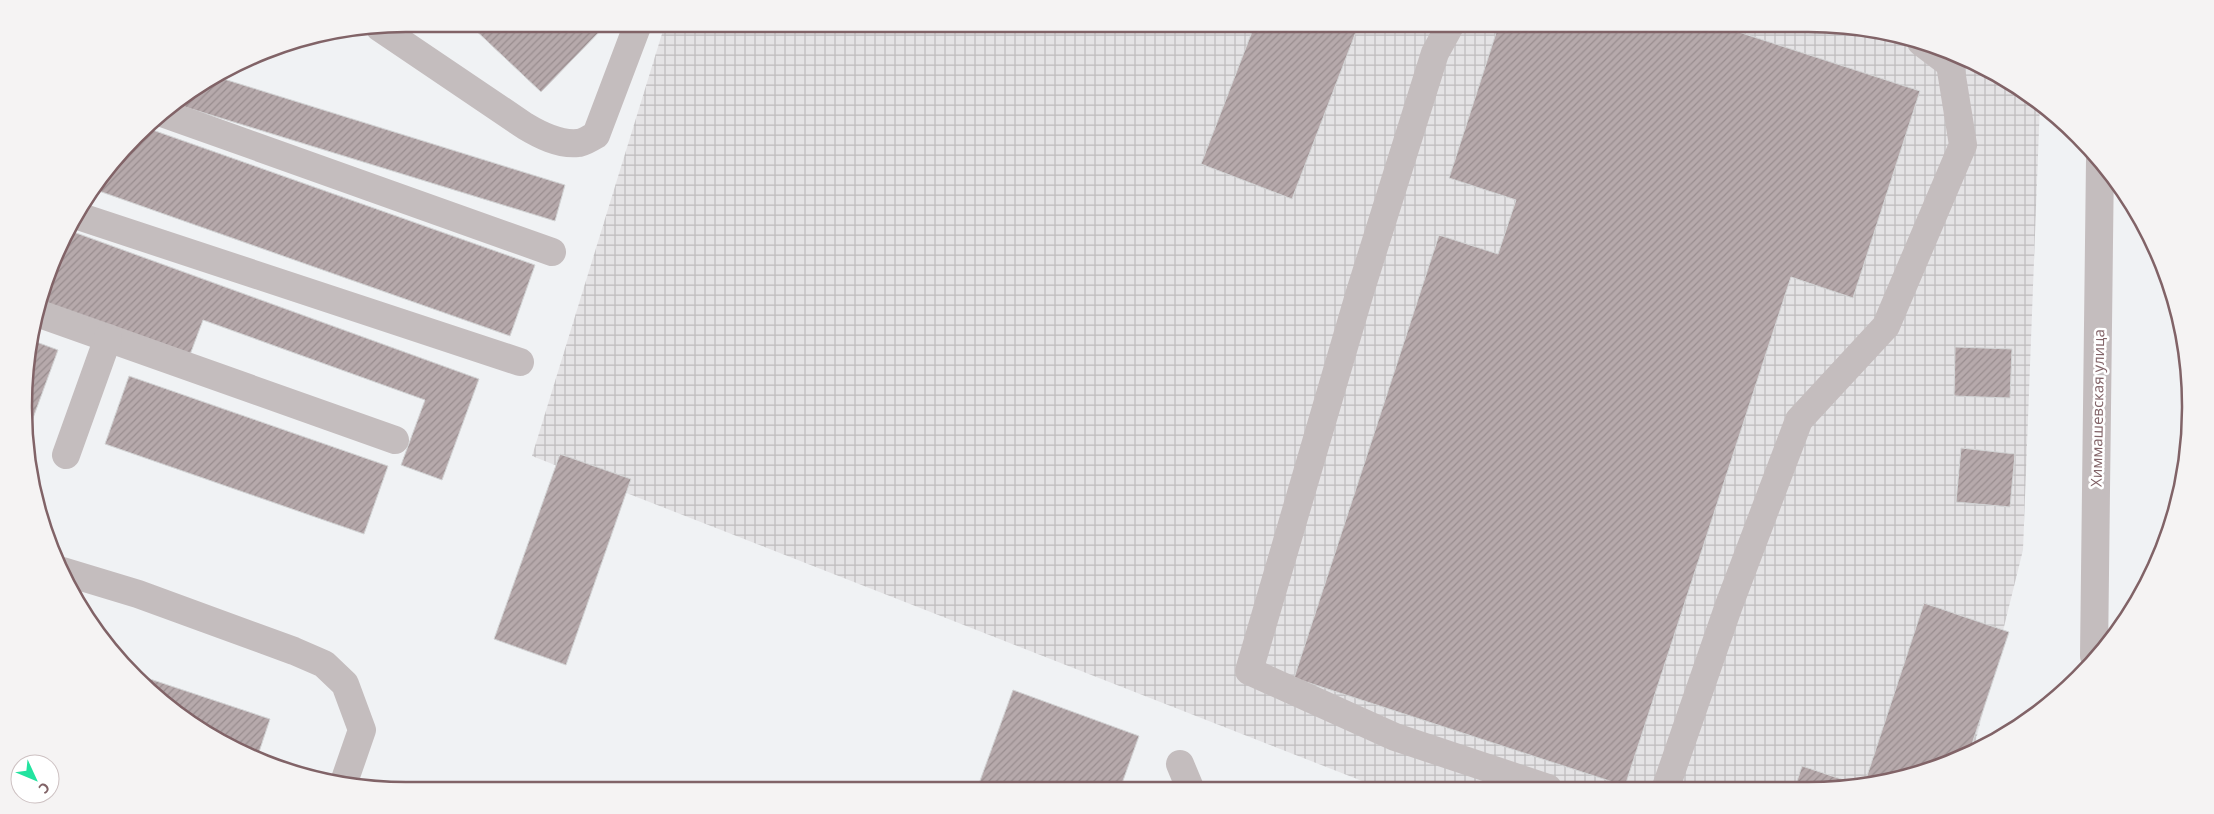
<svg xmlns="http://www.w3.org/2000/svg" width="2214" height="814" font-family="'Open Sans',sans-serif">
	<defs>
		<pattern id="industrial-grid" width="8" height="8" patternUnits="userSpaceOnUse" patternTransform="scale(1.25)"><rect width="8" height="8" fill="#e4e3e5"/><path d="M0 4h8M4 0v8" fill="none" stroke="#bebcbd"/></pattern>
		<pattern id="building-hatch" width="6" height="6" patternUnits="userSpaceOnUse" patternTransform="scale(1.25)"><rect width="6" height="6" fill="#b6a9ab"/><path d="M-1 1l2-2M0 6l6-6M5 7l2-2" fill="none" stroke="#998d8f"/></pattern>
	</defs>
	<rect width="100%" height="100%" fill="#f0f2f4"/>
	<path fill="url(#industrial-grid)" d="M665,24H1807L1906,37L1977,63L2040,103L2023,550L1973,752L1857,787L1380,788L532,456Z"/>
	<g fill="url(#building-hatch)" stroke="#d3d4d5">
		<path d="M469,24H601L604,27L541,92Z"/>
		<path d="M1255,24H1359L1292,199L1201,164Z"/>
		<path d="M1499,24H1714L1920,91L1853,298L1791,277L1625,786L1294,678L1439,235L1498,254L1516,200L1449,178Z"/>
		<path d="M214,76L565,185L555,221L175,104Z"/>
		<path d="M147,128L535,265L510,336L96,190Z"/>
		<path d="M68,230L479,379L442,480L401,465L425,400L203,320L188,360L39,306L44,284Z"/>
		<path d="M31,340L58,350L29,429L27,357Z"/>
		<path d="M1955,347L2012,349L2010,398L1954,396Z"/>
		<path d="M129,376L388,466L364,534L105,444Z"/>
		<path d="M1961,448L2015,454L2010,507L1956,502Z"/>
		<path d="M560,454L631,479L566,665L494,639Z"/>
		<path d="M1924,603L2009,632L1969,753L1864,785Z"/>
		<path d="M141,676L270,719L257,758L238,751L174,711Z"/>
		<path d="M1013,690L1139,736L1120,789H977Z"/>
		<path d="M1802,766L1862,786L1795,787Z"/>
	</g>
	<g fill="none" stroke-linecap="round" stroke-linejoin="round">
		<g stroke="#c4bdbe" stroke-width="28">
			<path d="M1451,24L1435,53L1360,292L1249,671L1395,737L1548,788"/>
			<path d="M380,28L525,126C540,135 559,145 578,143C583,143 590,138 596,135L638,24"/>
			<path d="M162,113L552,252"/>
			<path d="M75,215L520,362"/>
			<path d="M37,313L395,440"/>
			<path d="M66,455L108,338"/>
			<path d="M62,571L138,594L294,651L324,664L345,684L362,730L344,782"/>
			<path d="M2094,656L2100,160"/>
			<path d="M1180,764L1190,788"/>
			<path d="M1666,787L1729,605L1799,420L1886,326L1963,145L1950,64L1921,42"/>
		</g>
	</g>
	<g text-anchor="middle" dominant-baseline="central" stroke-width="5" stroke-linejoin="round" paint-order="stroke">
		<g font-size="15" fill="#816367" stroke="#fff">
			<text transform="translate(2097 408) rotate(-89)">Химмашевская улица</text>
		</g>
	</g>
	<path d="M0 0H2214V814H0ZM406 32H1808A374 374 0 0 1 2182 406V408A374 374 0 0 1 1808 782H406A374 374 0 0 1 32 408V406A374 374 0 0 1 406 32Z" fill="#f5f3f3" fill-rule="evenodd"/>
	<path fill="none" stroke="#816367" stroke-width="2.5" d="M406 32H1808A374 374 0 0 1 2182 406V408A374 374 0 0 1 1808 782H406A374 374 0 0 1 32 408V406A374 374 0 0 1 406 32Z"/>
	<g transform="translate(35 779) rotate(134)"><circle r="24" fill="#ffffff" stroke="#cdc1c2"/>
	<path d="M0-4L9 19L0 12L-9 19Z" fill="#22e39f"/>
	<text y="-8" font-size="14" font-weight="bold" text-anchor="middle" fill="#816367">С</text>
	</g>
</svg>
